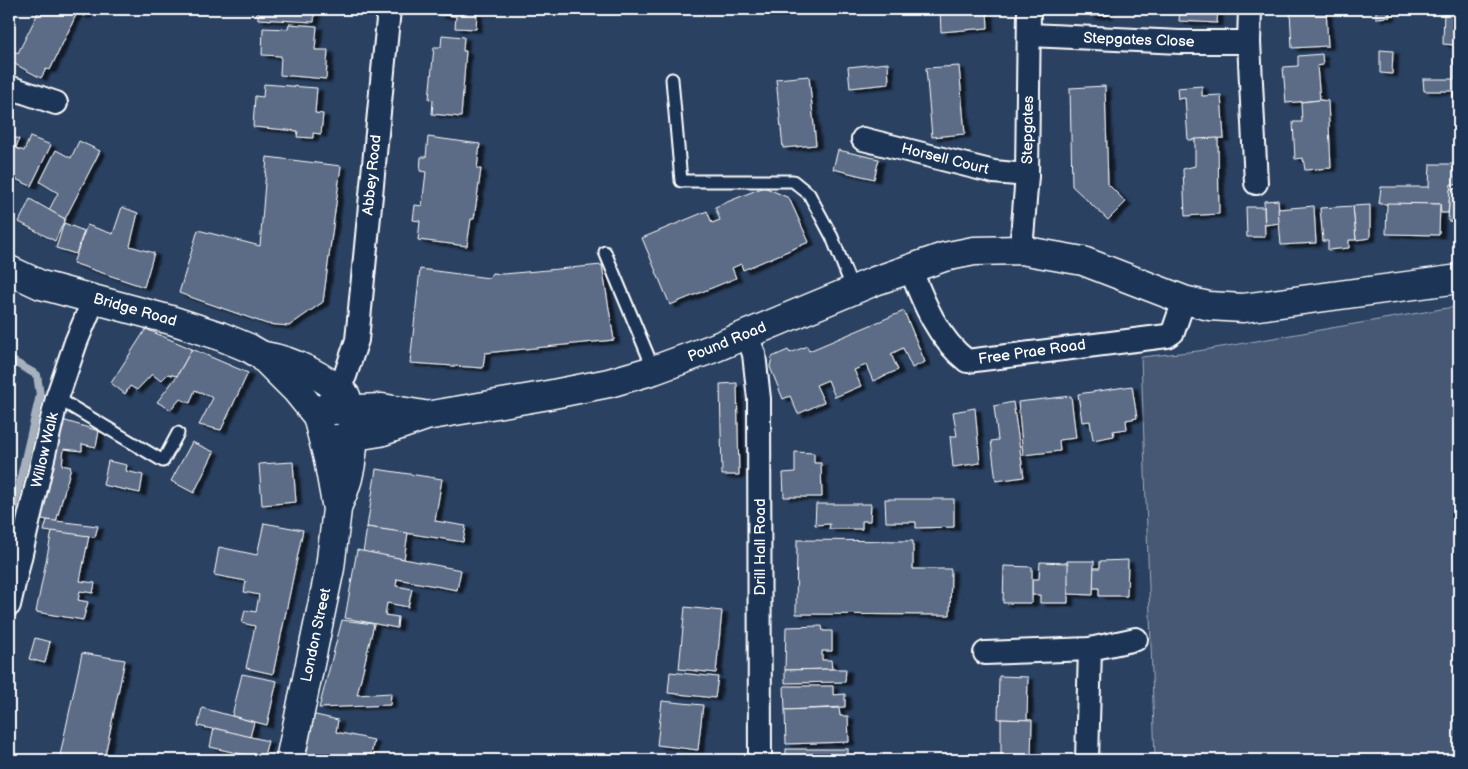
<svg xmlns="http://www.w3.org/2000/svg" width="1468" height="769" font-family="'Balsamiq Sans',sans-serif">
	<defs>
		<filter id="shadow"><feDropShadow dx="5.5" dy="3" stdDeviation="1" flood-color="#0009"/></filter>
	</defs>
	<rect width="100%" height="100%" fill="#2a4161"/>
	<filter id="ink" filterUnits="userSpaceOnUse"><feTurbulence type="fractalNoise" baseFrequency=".02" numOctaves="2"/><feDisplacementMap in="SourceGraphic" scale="10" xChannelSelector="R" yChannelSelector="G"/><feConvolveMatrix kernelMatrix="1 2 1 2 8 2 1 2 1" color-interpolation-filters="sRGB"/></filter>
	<g filter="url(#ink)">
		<path fill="#465975" stroke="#a2acba" d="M1459,306V760H1155L1141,357L1198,351Z"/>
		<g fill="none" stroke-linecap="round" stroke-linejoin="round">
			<path stroke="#a7b1be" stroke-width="8" d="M9,359L37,375L40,395L9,528"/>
		</g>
		<g fill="#5b6c86" stroke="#fff" filter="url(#shadow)">
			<path d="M40,9H89L85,16L77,13L50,70L46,69L41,78L9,61V49L18,53Z"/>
			<path d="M258,9H315L314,22L258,19Z"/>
			<path d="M439,9H492L489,13L477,12L476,29L455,28L456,16L439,15Z"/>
			<path d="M940,9H987L988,28L941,32Z"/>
			<path d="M1089,9H1107L1108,15L1090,16Z"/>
			<path d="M1180,9H1218L1217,23L1179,21Z"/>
			<path d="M1326,9L1328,46L1292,48L1290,11Z"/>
			<path d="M1376,9H1389L1390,17L1376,18Z"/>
			<path d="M1444,9H1459V104L1453,103V91H1424L1423,79H1454V45L1443,44Z"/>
			<path d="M289,24L317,26L315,50H328L326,79L280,75L281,56L262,55L263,28L288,29Z"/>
			<path d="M442,35L464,37L463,51H466L461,117L432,114L433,100L429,99L434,47H441Z"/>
			<path d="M1380,50L1393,51L1392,74L1380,73Z"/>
			<path d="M1322,54L1323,65L1317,66L1320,100L1286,103L1283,67L1298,66V56Z"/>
			<path d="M888,63L889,84L850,88L848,67Z"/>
			<path d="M959,66L965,134L932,137L926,68Z"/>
			<path d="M809,76L816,145L783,148L776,79Z"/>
			<path d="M264,84L317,88L315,113L323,114L321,134L313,133V138L297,137L298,131L253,127L255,96L263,97Z"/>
			<path d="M1105,86L1108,184L1126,202L1108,220L1072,186L1070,88Z"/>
			<path d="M1202,86V96L1221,95L1224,138L1188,140L1185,98L1178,99L1177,88Z"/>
			<path d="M1320,100L1328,101L1331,168L1305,170L1303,158L1295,159L1293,122H1302L1301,102Z"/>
			<path d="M9,135L19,139L16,148L24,151L30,137L51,145L31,186L11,177Z"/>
			<path d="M428,137L480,144L477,169H481L474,219H471L467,246L418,240L420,221L413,220L415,205L422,206L426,172L420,171L421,157H426Z"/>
			<path d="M1218,138L1219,214L1185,216L1183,169L1195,166V139Z"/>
			<path d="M79,141L100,151L65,219L49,210L58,193L40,182L56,150L71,158Z"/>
			<path d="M838,150L879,159L874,179L833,169Z"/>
			<path d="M267,157L341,166L323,302L289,326L267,324L179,293L198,230L260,246Z"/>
			<path d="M1430,164H1459V185L1451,184L1448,213H1441L1440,204H1379L1381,187H1429Z"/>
			<path d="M764,187L789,198L809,242L743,270L741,264L732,268L736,278L670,305L642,238L707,211L712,223L720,220L715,207Z"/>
			<path d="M1459,188V222L1448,221L1450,189Z"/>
			<path d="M30,199L65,219L55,241L19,222Z"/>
			<path d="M1278,200L1280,223L1265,225L1264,201Z"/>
			<path d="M1387,203L1440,204L1439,235L1386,234Z"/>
			<path d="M1370,205V238L1356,240L1353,206Z"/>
			<path d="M1314,206L1316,243L1281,245L1278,209Z"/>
			<path d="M1353,206L1356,240H1349V248L1328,250V241H1323L1320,208Z"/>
			<path d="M122,207L138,213L130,246L154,253L144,287L73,263L87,225L113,234Z"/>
			<path d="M1246,207H1264L1265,237H1247Z"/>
			<path d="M64,223L84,231L76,254L56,248Z"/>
			<path d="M602,265L614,340L485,353L483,368L410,363L420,269L489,278L492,273L504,274Z"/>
			<path d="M904,311L925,362L912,368L903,348L891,354L898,370L873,381L866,365L854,370L861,386L835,397L828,380L816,385L824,402L798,414L790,396L783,399L770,367L772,357L788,350L790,353L807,346L809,351Z"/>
			<path d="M146,329L192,349L177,376L168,374L161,381L152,374L137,390L130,386L125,394L111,383Z"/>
			<path d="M192,349L248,373L221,430L199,425L213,398L195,390L190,403L180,399L171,410L157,402L177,376Z"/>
			<path d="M737,383L739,475H722L720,384Z"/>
			<path d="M1132,386L1137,418L1126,420L1127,429L1113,431L1114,436L1093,440L1090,421L1082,422L1078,394Z"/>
			<path d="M1071,396L1076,438L1059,440L1060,451L1023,455L1018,402Z"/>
			<path d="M1013,402L1024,477L996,481L991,441L998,440L994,406Z"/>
			<path d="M975,408L980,463L953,467L950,436H957L953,412Z"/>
			<path d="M59,419L99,431L96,447L82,444V451L64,449L62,465L71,467L56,522L33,517Z"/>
			<path d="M192,442L214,452L194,493L171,481Z"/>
			<path d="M795,452L814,453V463H821L822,497H784L783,473L795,472Z"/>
			<path d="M108,461L127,465L126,471L143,475L140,493L103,485Z"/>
			<path d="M293,462L296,502L262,505L259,464Z"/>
			<path d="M376,469L442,479L435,521L466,526L463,542L367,527Z"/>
			<path d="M885,499H954V527L916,528V522H886Z"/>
			<path d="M816,504H871L870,521H862V529H829L830,524L815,525Z"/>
			<path d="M47,520L98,526L95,537L44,531Z"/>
			<path d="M264,523L303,530L273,674L246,668L255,626L242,623L245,610L256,612L259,595L244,592L246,581L214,575L219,547L257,555Z"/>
			<path d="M367,527L408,533L404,559L363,553Z"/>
			<path d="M52,531L89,536L80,581L95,583L93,593L80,591L78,600L88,602L83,620L36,612Z"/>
			<path d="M797,540L913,541V569H951L950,615L796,614Z"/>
			<path d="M357,550L461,570L457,590L397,579L396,586L412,589L408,607L387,603L385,615L398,617L397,628L345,618Z"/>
			<path d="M1128,560L1127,596H1099V588H1093V568H1100V561Z"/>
			<path d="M1067,561H1094L1093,595L1068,594Z"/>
			<path d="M1040,562L1068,563V603H1040V595H1032V579H1039Z"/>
			<path d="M1004,566L1032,567V603H1003Z"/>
			<path d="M685,607L722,611L716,673L679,669Z"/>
			<path d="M342,620L374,624L357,695L391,693L390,705L319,708Z"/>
			<path d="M822,626L823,631H832V651H822V660H831L832,669L785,670L786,627Z"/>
			<path d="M35,638L50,642L45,663L29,659Z"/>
			<path d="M82,653L125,660L104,760H59Z"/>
			<path d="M832,669H846L845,682L785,683V670Z"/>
			<path d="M670,672L718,677L715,698L668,693Z"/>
			<path d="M242,674L277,681L267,725L232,716Z"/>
			<path d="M999,676L1028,677L1027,720L998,719Z"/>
			<path d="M784,686H833V695L845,694V707L785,710Z"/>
			<path d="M662,701L703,705L698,750L657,745Z"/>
			<path d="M202,708L254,722L250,737L198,726Z"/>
			<path d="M839,708L840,716H848L849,742L786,744L785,710Z"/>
			<path d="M311,714L338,720L336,732L374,740L370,760H302Z"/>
			<path d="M1001,719L1032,720L1031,759L1001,758Z"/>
			<path d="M214,728L268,741L263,759L210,747Z"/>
			<rect x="786" y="749" width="62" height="11"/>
			<path d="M1004,758L1036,759V760H1004Z"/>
		</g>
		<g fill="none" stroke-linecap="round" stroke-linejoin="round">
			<defs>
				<g id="lane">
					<path d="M672,79L681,181H793L809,194L832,237L853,290"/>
					<path d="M605,252L654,370"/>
					<path d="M57,398L163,461L178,433"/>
				</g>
				<g id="street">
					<path d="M1250,9L1249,42L1256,183"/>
					<path d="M1030,35L1180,42H1249"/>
					<path d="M9,87L56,103"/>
					<path d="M863,139L994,172L1027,175"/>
					<path d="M1021,250L1027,175L1029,9"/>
					<path d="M910,268C923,301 937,338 967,361L1167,336L1173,332L1184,300"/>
					<path d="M747,335L754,354L759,399L760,760"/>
					<path d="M328,402L345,376L357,340L389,9"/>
					<path d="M9,605L57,398L76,342L94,299"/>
					<path d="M985,653L1090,649L1136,639"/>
					<path d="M1087,760L1090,649"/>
				</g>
				<g id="secondary">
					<path d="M9,270L41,285L171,320L220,336L249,348L261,355L296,390L317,416L328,459L337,509L330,568L290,760"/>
					<path d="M265,356C294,361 323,376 346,396C358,431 354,472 338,505"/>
					<path d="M333,410L382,408L424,415"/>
					<path d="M324,441L380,432L426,416L543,396L609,383L654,370L714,348L875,281L944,257L974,251L1021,250L1083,261L1184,300L1209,306L1243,308L1459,279"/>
				</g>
			</defs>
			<use href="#lane" stroke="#fff" stroke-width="15"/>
			<use href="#street" stroke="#fff" stroke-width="26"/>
			<use href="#secondary" stroke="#fff" stroke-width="31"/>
			<use href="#lane" stroke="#1d3557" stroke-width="11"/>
			<use href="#street" stroke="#1d3557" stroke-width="22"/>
			<use href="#secondary" stroke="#1d3557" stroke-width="28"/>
		</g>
	</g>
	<g text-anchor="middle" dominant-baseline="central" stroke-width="4" stroke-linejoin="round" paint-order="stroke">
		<g font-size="15" fill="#fff" stroke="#1d3557">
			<text transform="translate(1139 40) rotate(2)">Stepgates Close</text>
			<text transform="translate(1028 130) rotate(-89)">Stepgates</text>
			<text transform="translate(945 159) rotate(14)">Horsell Court</text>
			<text transform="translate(372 175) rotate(-84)">Abbey Road</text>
			<text transform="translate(135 310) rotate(16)">Bridge Road</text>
			<text transform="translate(727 342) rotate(-22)">Pound Road</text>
			<text transform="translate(1032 352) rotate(-8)">Free Prae Road</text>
			<text transform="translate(45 450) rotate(-77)">Willow Walk</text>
			<text transform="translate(760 547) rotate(-90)">Drill Hall Road</text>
			<text transform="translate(316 635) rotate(-78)">London Street</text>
		</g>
	</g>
	<rect width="1468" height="769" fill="none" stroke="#1d3557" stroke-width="30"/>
	<rect x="15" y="15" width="1438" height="739" fill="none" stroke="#fff" stroke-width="2" filter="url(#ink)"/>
</svg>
